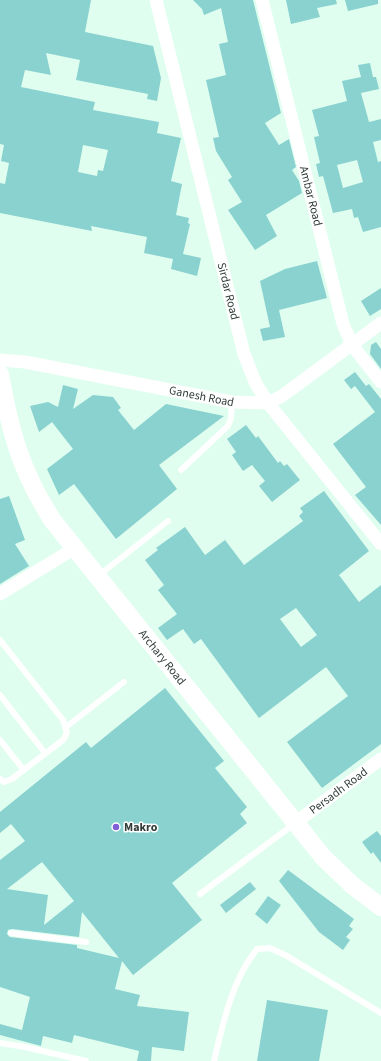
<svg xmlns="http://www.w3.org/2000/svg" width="381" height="1061" font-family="'Source Sans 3',sans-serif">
	<rect width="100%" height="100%" fill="#e0fef0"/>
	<g fill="#89d2cf" fill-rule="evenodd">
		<path d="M0,0H91L85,32L153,46L161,78L157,101L147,99L148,94L76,80L80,60L46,53L51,75L25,70L21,87L95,102L93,110L159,122L157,133L181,138L171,181L182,184L176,215L189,218L188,223L190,224L183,254L201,258L197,276L171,269L173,259L144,253L147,237L91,226L92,231L0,213V183L5,184L9,163L1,161L4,145L0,144ZM83,145L108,150L103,171L98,170L97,176L78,172Z"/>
		<path d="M193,0H253L281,113L265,123L279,145L289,139L296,167L292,170L299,181L302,193L266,215L277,236L255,250L228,210L242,202L228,180L232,177L216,151L213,138L219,137L206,80L226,75L219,44L228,42L221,8L204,15L202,9Z"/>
		<path d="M286,0H336L337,4L317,8L320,17L291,24Z"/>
		<path d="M345,0H378V4L348,11Z"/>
		<path d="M370,63L373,77H376L379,89L361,93L369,122L381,119V140L373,142L378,162L381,161V227L363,232L358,217L354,218L352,209L333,213L323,176L319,177L316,164L320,163L314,137L319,136L312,110L347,101L342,81L361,77L358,65ZM357,160L363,182L343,188L337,165Z"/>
		<path d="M317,261L327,298L279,310L285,337L263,341L260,329L270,327L260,281L285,269Z"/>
		<path d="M381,288V309L370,316L361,301Z"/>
		<path d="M376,342L381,349V369L370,354L371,345Z"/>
		<path d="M355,372L366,386L369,384L381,399V525L355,495L366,487L333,444L375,412L355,386L351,389L344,380Z"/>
		<path d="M63,385L78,389L73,409L93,395L113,397L121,408L118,410L134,430L166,404L224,416L159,465L177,489L116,539L74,484L59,495L47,469L73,449L52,422L39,432L30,406L48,402L58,407Z"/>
		<path d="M246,425L256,438L258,436L278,463L280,461L284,466L287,464L300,480L272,502L259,486L265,481L252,465L243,471L232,455L236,452L227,439Z"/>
		<path d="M324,491L369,551L339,575L359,602L381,585V744L322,788L287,742L348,696L326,667L259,718L201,639L194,644L183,629L167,640L158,628L177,614L158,590L164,585L145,560L158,550L156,548L185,527L205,555L225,540L244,565L303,521L299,516L303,512L300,508ZM296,608L317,635L301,647L280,619Z"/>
		<path d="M9,496L25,540L15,544L29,566L0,584V499Z"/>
		<path d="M165,688L224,761L215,768L247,807L240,814L247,823L172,883L202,920L133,975L122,961L115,989L140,995L137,1006L189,1012L184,1051L152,1047L151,1061H137L139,1051L74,1035L72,1043L43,1036L41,1046L0,1035V1024L22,1030L30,997L0,987V860L25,841L11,824L0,833V812L86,742L91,748ZM42,862L74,901L44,925L48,895L7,889ZM82,912L119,958L77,948V945L10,937L7,934L8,930L12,929L79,937Z"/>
		<path d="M377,831L381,836V863L373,852L371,854L362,842Z"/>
		<path d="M288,870L354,919L349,926L353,929L346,937L350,940L343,950L319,932L279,881Z"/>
		<path d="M250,882L256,889L226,913L220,905Z"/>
		<path d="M268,896L281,905L267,924L255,914Z"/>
		<path d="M267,1000L328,1010L319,1061H257Z"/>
	</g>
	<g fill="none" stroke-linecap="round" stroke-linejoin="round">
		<g stroke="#fff" stroke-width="6">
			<path d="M181,470L228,426L231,418L232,402"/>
			<path d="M98,576L168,521"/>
			<path d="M0,640L63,720L67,733L63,740L12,779L4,782L0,779"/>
			<path d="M0,695L45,753"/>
			<path d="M66,727L124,682"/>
			<path d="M0,740L23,769"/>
			<path d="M200,894L294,824"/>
			<path d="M11,933L86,942"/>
			<path d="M0,1043L25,1047L86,1061"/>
			<path d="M214,1061C223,1023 232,980 257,949L270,948L287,956L381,1013"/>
		</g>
		<g stroke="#fff" stroke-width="13">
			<path id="s1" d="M156,0L244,354L256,384L268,403L381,544"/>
			<path id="s2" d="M262,0L343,324L352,345L381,382"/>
			<path id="s3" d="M0,360L25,362L232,402L268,403L282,396L381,323"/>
			<path d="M0,594L75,548"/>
			<path id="s4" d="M295,823L381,759"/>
		</g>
		<path stroke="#fff" stroke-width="18" id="s5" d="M0,374C10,431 21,472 53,521L323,857L352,885L381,907"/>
	</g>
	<circle fill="#7f5ed8" stroke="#fff" stroke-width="1.5" cx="116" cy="827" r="4"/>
	<g text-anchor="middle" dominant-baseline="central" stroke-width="3" stroke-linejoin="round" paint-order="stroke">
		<g font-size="12" fill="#323e39" stroke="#fff">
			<text stroke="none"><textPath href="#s2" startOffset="202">Ambar Road</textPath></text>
			<text stroke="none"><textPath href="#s1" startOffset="300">Sirdar Road</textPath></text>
			<text stroke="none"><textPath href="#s3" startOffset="205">Ganesh Road</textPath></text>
			<text stroke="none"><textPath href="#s5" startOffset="332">Archary Road</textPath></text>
			<text stroke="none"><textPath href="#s4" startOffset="54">Persadh Road</textPath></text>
		</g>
		<g font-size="12" font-weight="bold" fill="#323e39" stroke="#fff" text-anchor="start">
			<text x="124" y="827">Makro</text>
		</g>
	</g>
</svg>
